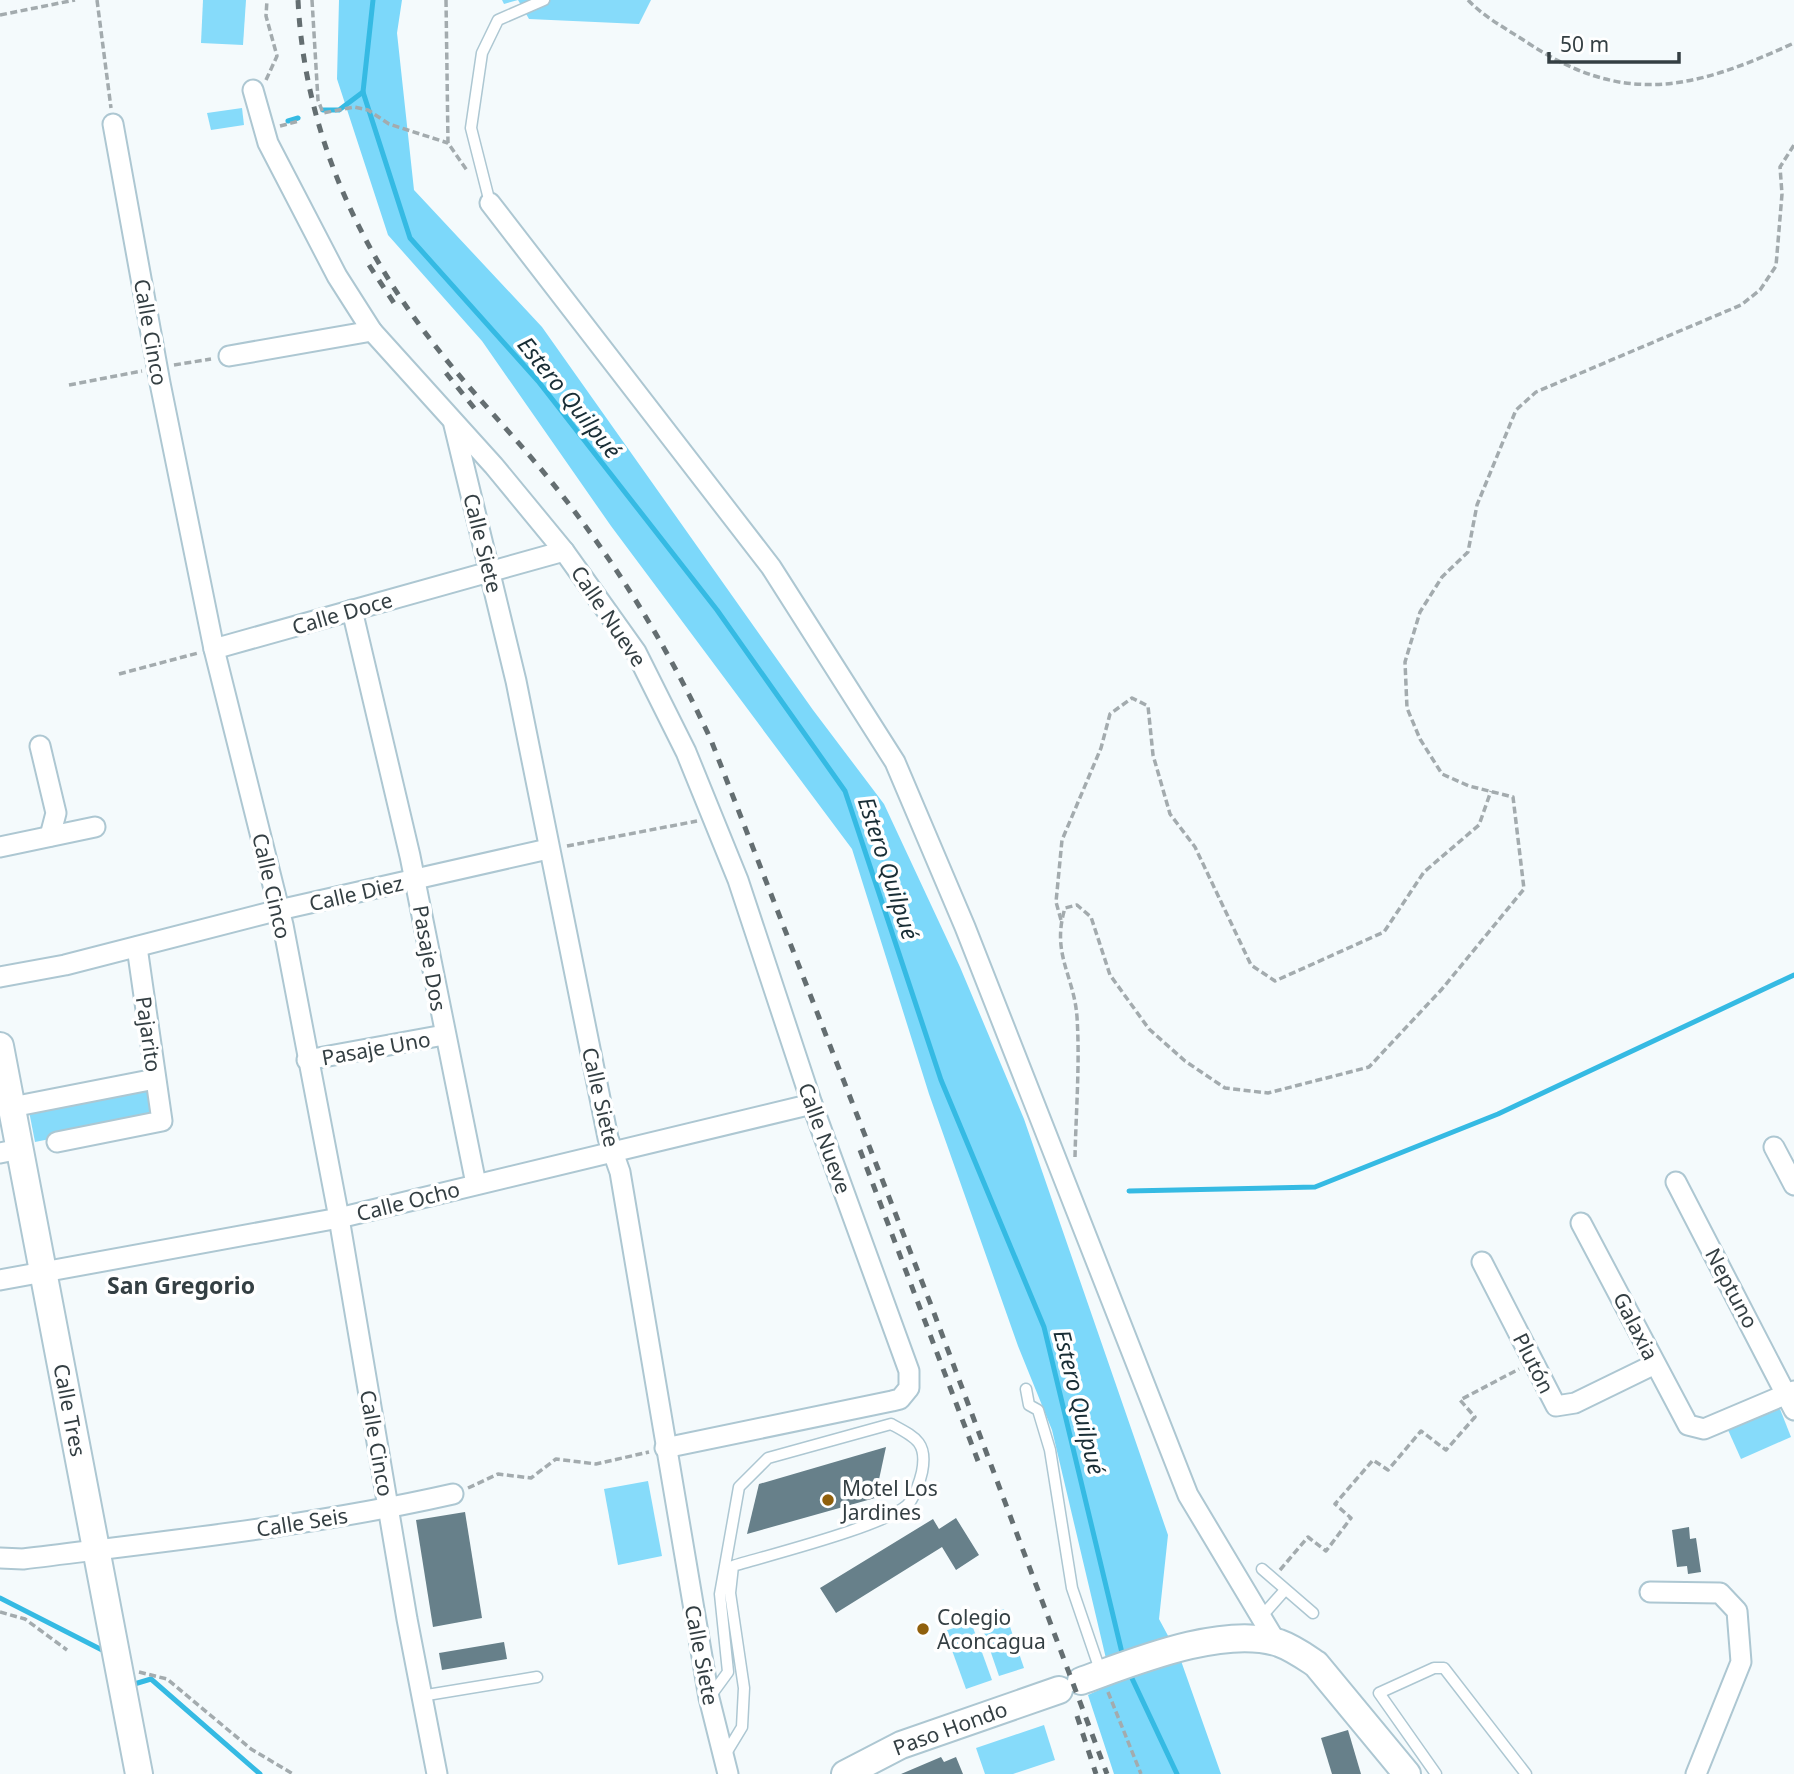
<svg xmlns="http://www.w3.org/2000/svg" width="1794" height="1774" font-family="'Noto Sans',sans-serif">
	<rect width="100%" height="100%" fill="#f4fafc"/>
	<g fill="#86dbfa">
		<path d="M203,0H246L243,45L201,43Z"/>
		<path d="M502,0H651L639,24L529,19L518,0L504,4Z"/>
		<path d="M242,108L244,125L211,130L207,113Z"/>
		<path d="M152,1082L159,1117L35,1142L28,1106Z"/>
		<path d="M1780,1409L1791,1437L1741,1459L1728,1430Z"/>
		<path d="M648,1481L662,1556L618,1565L604,1489Z"/>
		<path d="M1004,1609L1024,1668L999,1676L979,1618Z"/>
		<path d="M971,1622L992,1680L966,1689L945,1631Z"/>
		<path d="M1044,1725L1055,1760L1013,1774H985L976,1748Z"/>
	</g>
	<path fill="#7cd8fa" d="M339,0H402L397,33L414,190L542,327L813,710L884,804L960,967L1024,1119L1168,1535L1159,1619L1180,1658L1221,1774H1114L1088,1695L1112,1684L1052,1430L1018,1346L929,1094L852,849L611,526L482,341L388,235L337,79Z"/>
	<g fill="none" stroke-linecap="round" stroke-linejoin="round">
		<g stroke="#35bae3" stroke-width="5">
			<path d="M373,0L363,92L410,238L538,381L717,610L845,791L941,1080L1044,1327L1123,1657"/>
			<path d="M323,110H339L363,92"/>
			<path d="M288,121L298,118"/>
			<path d="M1129,1191L1315,1187L1498,1114L1794,975"/>
			<path d="M0,1598L106,1652"/>
			<path d="M1129,1672L1177,1774"/>
			<path d="M131,1685L151,1679L260,1774"/>
		</g>
	</g>
	<g fill="#67808a">
		<path d="M886,1447L875,1498L747,1534L759,1484Z"/>
		<path d="M465,1512L482,1618L433,1627L416,1520Z"/>
		<path d="M956,1518L979,1555L956,1570L942,1547L836,1613L820,1588L933,1519L939,1529Z"/>
		<path d="M1689,1527L1690,1539L1696,1538L1701,1572L1688,1574L1687,1566L1677,1567L1672,1530Z"/>
		<path d="M504,1642L507,1659L442,1670L439,1653Z"/>
		<path d="M1348,1730L1361,1774H1332L1321,1738Z"/>
		<path d="M941,1757L944,1762L956,1757L963,1774H901Z"/>
	</g>
	<g fill="none" stroke-linecap="round" stroke-linejoin="round">
		<defs>
			<g id="lane">
				<path d="M490,203L471,128L482,53L498,20L544,0"/>
				<path d="M1026,1389L1029,1405L1038,1410L1050,1450L1072,1588L1101,1673"/>
				<path d="M1262,1569L1313,1613"/>
				<path d="M1261,1617L1285,1590"/>
				<path d="M421,1696L537,1677"/>
				<path d="M709,1698L728,1672L720,1594L739,1487L768,1458L891,1424C915,1437 928,1442 922,1472C920,1481 915,1495 910,1502C894,1524 765,1556 733,1566L730,1593L744,1688L742,1727L725,1755"/>
				<path d="M1436,1774L1379,1693L1434,1668H1444L1526,1774"/>
			</g>
			<g id="street">
				<path d="M253,90L268,143L337,276L372,331L494,466L564,551L636,652L686,752L738,880L812,1104L909,1371V1388L900,1399L892,1401L665,1448"/>
				<path d="M113,124L160,383L214,649L283,925L339,1218L407,1619L437,1774"/>
				<path d="M490,203L771,567L895,762L965,927L1188,1495L1276,1642"/>
				<path d="M229,356L372,331"/>
				<path d="M454,425L516,681L608,1138L620,1172L709,1698L728,1774"/>
				<path d="M352,610L410,856L476,1184"/>
				<path d="M214,649L564,551"/>
				<path d="M40,746L56,813L50,836"/>
				<path d="M0,847L95,827"/>
				<path d="M0,977L65,965L279,910L548,849"/>
				<path d="M307,1060L444,1035"/>
				<path d="M12,1107L155,1079"/>
				<path d="M57,1142L162,1121L137,947"/>
				<path d="M1774,1147L1794,1185"/>
				<path d="M0,1153L20,1149"/>
				<path d="M1676,1182L1794,1410"/>
				<path d="M1581,1223L1688,1425L1704,1429L1794,1391"/>
				<path d="M1482,1262L1556,1406L1575,1403L1655,1364"/>
				<path d="M0,1280L339,1218L812,1104"/>
				<path d="M0,1558L23,1559C167,1541 312,1526 453,1494"/>
				<path d="M1650,1592L1720,1593L1737,1611L1741,1662L1696,1774"/>
			</g>
			<g id="secondary">
				<path d="M0,1046L139,1774"/>
				<path d="M1081,1681C1134,1662 1223,1625 1279,1643C1293,1648 1304,1656 1316,1664L1407,1774"/>
				<path d="M845,1774L901,1745L1059,1690"/>
			</g>
		</defs>
		<use href="#lane" stroke="#adc7d2" stroke-width="13"/>
		<use href="#street" stroke="#adc7d2" stroke-width="23"/>
		<use href="#secondary" stroke="#adc7d2" stroke-width="30"/>
		<g stroke="#a3abae" stroke-width="3.5" stroke-dasharray="7 3.5" stroke-linecap="butt">
			<path d="M97,0L111,108"/>
			<path d="M312,0L318,100L323,113L354,107L368,110L389,124L448,143"/>
			<path d="M446,0L448,143L468,172"/>
			<path d="M1468,0C1484,17 1505,28 1525,41C1623,107 1692,90 1794,43"/>
			<path d="M0,15L75,0"/>
			<path d="M266,80L277,56L266,16L267,0"/>
			<path d="M280,126L299,121"/>
			<path d="M174,365L211,359"/>
			<path d="M69,385L142,371"/>
			<path d="M119,674L198,653"/>
			<path d="M567,846L697,821"/>
			<path d="M1061,920L1056,902L1062,840L1101,748L1110,714L1132,698L1148,706L1153,755L1170,814L1195,847L1251,965L1275,981L1384,932L1424,872L1479,825L1491,791"/>
			<path d="M1075,1157C1076,1111 1080,1063 1077,1017C1074,975 1051,954 1065,908L1077,905L1091,917L1110,975L1149,1029L1185,1061L1225,1088L1268,1093L1369,1067L1442,989L1524,889L1513,797L1469,786L1442,774L1420,739L1407,708L1405,662L1420,612L1442,577L1468,552L1477,505L1516,410L1536,392L1741,305L1760,290L1776,266L1782,194L1780,167L1794,145"/>
			<path d="M468,1488L498,1474L531,1478L556,1459L596,1464L649,1452"/>
			<path d="M1280,1570L1308,1537L1326,1551L1351,1518L1335,1504L1373,1460L1388,1470L1421,1431L1446,1450L1475,1417L1460,1400L1519,1369"/>
			<path d="M0,1612L25,1619L67,1650"/>
			<path d="M139,1672L167,1679L251,1749L293,1774"/>
			<path d="M1108,1692L1141,1774"/>
		</g>
		<use href="#lane" stroke="#fff" stroke-width="10"/>
		<use href="#street" stroke="#fff" stroke-width="19"/>
		<use href="#secondary" stroke="#fff" stroke-width="26"/>
		<g stroke="#646e71" stroke-width="5" stroke-dasharray="9 9" stroke-linecap="butt">
			<path d="M298,0C304,126 354,240 430,339C467,388 511,432 550,480C614,559 668,647 711,740L931,1305L1107,1774"/>
			<path d="M369,265L396,306"/>
			<path d="M446,373L479,414"/>
			<path d="M860,1150L978,1461"/>
			<path d="M1077,1716L1096,1774"/>
		</g>
	</g>
	<g fill="#90600c" stroke="#fff" stroke-width="2.5">
		<circle cx="828" cy="1500" r="7"/>
		<circle cx="923" cy="1629" r="7"/>
	</g>
	<g text-anchor="middle" dominant-baseline="central" stroke-width="7" stroke-linejoin="round" paint-order="stroke">
		<g font-size="21" fill="#343f43" stroke="#fff">
			<text transform="translate(151 332) rotate(80)">Calle Cinco</text>
			<text transform="translate(483 543) rotate(76)">Calle Siete</text>
			<text transform="translate(342 613) rotate(-16)">Calle Doce</text>
			<text transform="translate(609 616) rotate(56)">Calle Nueve</text>
			<text transform="translate(272 886) rotate(77)">Calle Cinco</text>
			<text transform="translate(356 893) rotate(-13)">Calle Diez</text>
			<text transform="translate(430 958) rotate(80)">Pasaje Dos</text>
			<text transform="translate(149 1034) rotate(82)">Pajarito</text>
			<text transform="translate(376 1048) rotate(-10)">Pasaje Uno</text>
			<text transform="translate(601 1097) rotate(77)">Calle Siete</text>
			<text transform="translate(825 1138) rotate(70)">Calle Nueve</text>
			<text transform="translate(408 1201) rotate(-14)">Calle Ocho</text>
			<text transform="translate(1732 1288) rotate(62)">Neptuno</text>
			<text transform="translate(1636 1326) rotate(63)">Galaxia</text>
			<text transform="translate(1534 1363) rotate(63)">Plutón</text>
			<text transform="translate(70 1410) rotate(79)">Calle Tres</text>
			<text transform="translate(377 1443) rotate(80)">Calle Cinco</text>
			<text transform="translate(302 1522) rotate(-9)">Calle Seis</text>
			<text transform="translate(702 1655) rotate(79)">Calle Siete</text>
			<text transform="translate(950 1728) rotate(-20)">Paso Hondo</text>
		</g>
		<g font-size="21" fill="#343f43" stroke="#fff" text-anchor="start">
			<text x="842" y="1488">Motel Los<tspan x="842" dy="24">Jardines</tspan></text>
			<text x="937" y="1617">Colegio<tspan x="937" dy="24">Aconcagua</tspan></text>
		</g>
		<g font-size="23" font-style="italic" fill="#192e36" stroke="#fff">
			<text transform="translate(570 397) rotate(51)">Estero Quilpué</text>
			<text transform="translate(889 868) rotate(72)">Estero Quilpué</text>
			<text transform="translate(1080 1402) rotate(76)">Estero Quilpué</text>
		</g>
		<g font-size="23" font-weight="bold" fill="#343f43" stroke="#fff">
			<text x="181" y="1285">San Gregorio</text>
		</g>
	</g>
	<path d="M1549 52v10h130v-10" fill="none" stroke="#343f43" stroke-width="3.5"/>
	<text x="1560" y="52" font-size="21" fill="#343f43" stroke="#ffffff" stroke-width="5" paint-order="stroke">50 m</text>
</svg>
